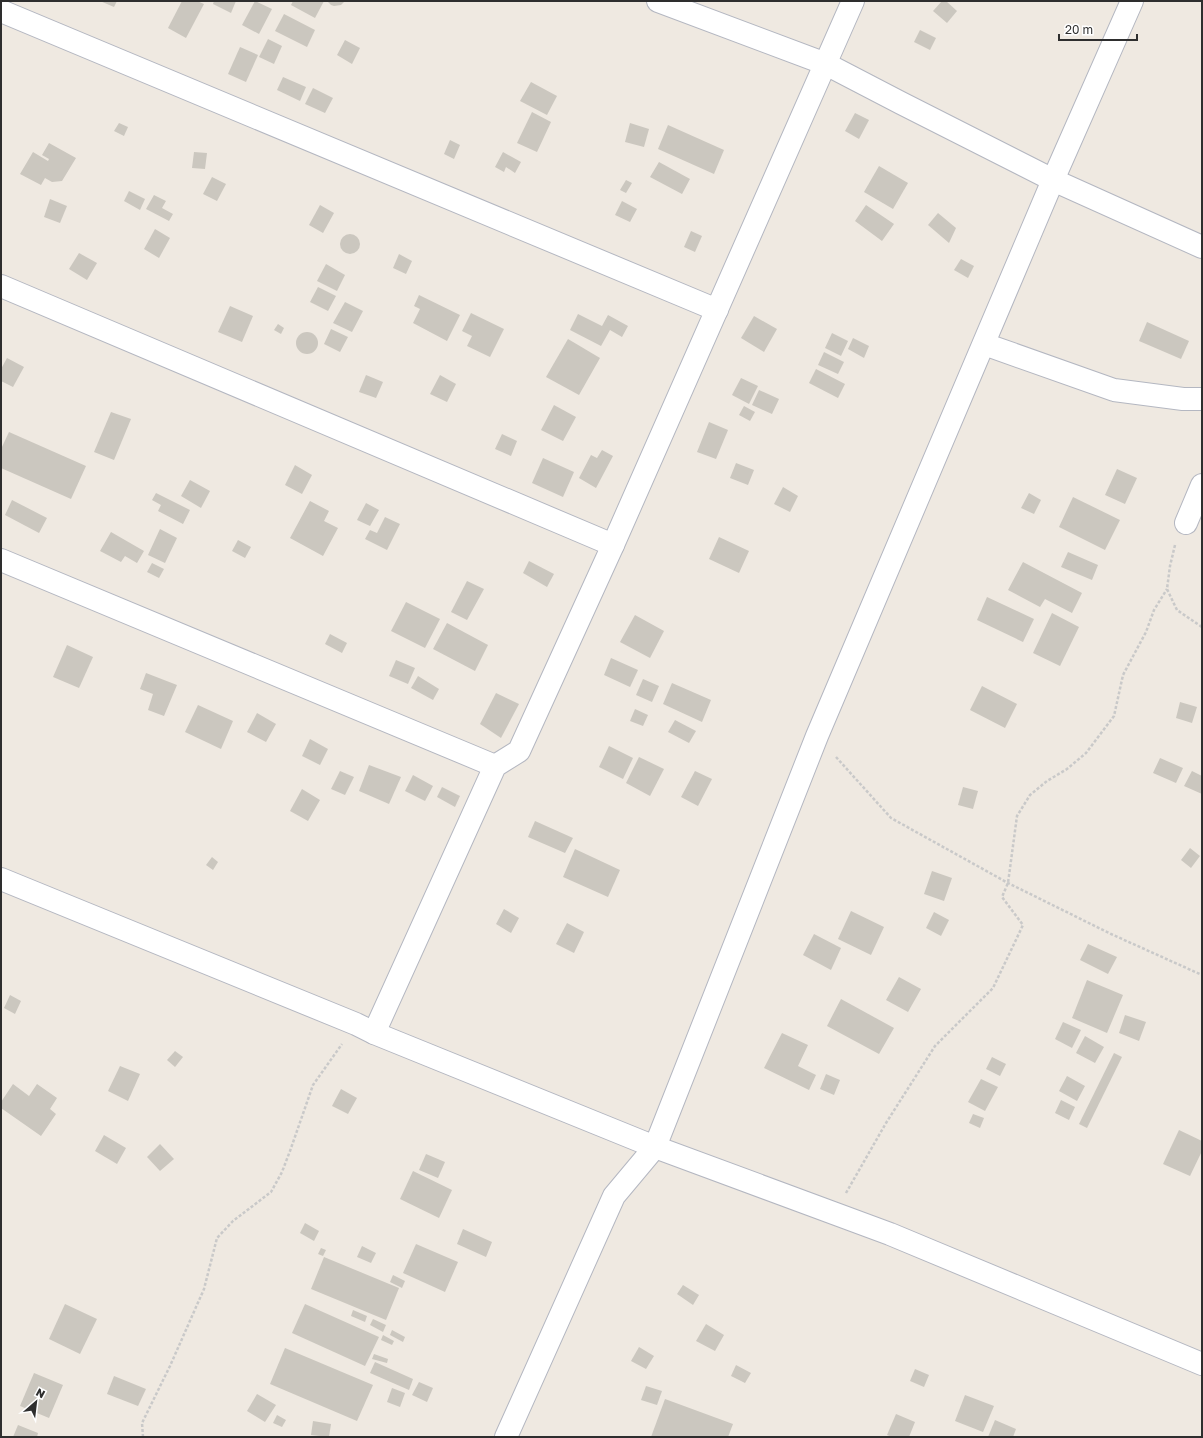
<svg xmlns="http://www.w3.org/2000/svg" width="1203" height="1438" font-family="'Golos Text',sans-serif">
	<rect width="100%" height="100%" fill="#efe9e1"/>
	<g fill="#cbc7bf">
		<path d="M100,1H117L114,7Z"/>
		<path d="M182,1H197L204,4L186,38L168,28Z"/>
		<path d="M214,1H236L231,13L213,4Z"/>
		<path d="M255,1L272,9L259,34L242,25Z"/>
		<path d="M293,1H324L315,18L291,5Z"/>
		<path d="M327,1H345L341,5L334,6L331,5Z"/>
		<path d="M942,1H946L957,11L947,23L933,11Z"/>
		<path d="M284,14L315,30L307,47L275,31Z"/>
		<path d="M920,30L936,38L930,50L914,42Z"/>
		<path d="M268,39L282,46L274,64L259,57Z"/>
		<path d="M345,40L360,48L352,64L337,55Z"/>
		<path d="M240,47L258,55L246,82L228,74Z"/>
		<path d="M283,77L306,87L300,101L277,90Z"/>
		<path d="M531,82L557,96L547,115L520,101Z"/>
		<path d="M313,88L333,98L325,113L305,104Z"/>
		<path d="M532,112L551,122L537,152L517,143Z"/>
		<path d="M855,113L869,120L859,139L845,131Z"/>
		<path d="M119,123L128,127L124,136L114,131Z"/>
		<path d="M630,123L649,129L644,147L625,142Z"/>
		<path d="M668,125L724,150L714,174L658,149Z"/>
		<path d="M450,140L460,145L454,159L444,154Z"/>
		<path d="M49,143L76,158L62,181L52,182L45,178L41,185L20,174L33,152L48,161L49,159L42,155Z"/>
		<path d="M194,152L207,153L205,169L192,168Z"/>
		<path d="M503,152L521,162L515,173L506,167L504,172L495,167Z"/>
		<path d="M659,162L690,179L682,194L650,177Z"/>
		<path d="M879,166L908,183L893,209L864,192Z"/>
		<path d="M212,177L226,184L217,201L203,194Z"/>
		<path d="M626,180L632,183L626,193L620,190Z"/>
		<path d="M129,191L145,199L140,210L124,201Z"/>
		<path d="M154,195L166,201L162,208L173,214L169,221L146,209Z"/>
		<path d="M50,199L67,206L60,223L44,217Z"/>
		<path d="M622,201L637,209L630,222L615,215Z"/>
		<path d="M320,205L334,213L323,233L309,225Z"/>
		<path d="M866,205L894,224L882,241L855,221Z"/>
		<path d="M938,213L956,228L949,243L928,225Z"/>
		<path d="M155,229L170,238L159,258L144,249Z"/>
		<path d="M691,231L702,236L695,252L684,247Z"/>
		<circle cx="350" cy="244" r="10"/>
		<path d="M79,253L97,263L87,280L69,269Z"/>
		<path d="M399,254L412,261L406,274L393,268Z"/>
		<path d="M961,259L974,266L968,278L954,270Z"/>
		<path d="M326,264L345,275L337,291L317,281Z"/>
		<path d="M318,287L336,296L328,311L310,302Z"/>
		<path d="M419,295L460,315L447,341L413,323L420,309L414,306Z"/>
		<path d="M345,302L363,311L352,332L333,323Z"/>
		<path d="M230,306L253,316L242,342L218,332Z"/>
		<path d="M471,313L504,329L490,357L467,346L472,336L462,331Z"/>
		<path d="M578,314L602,326L608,315L628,326L622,337L610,330L601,346L570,330Z"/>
		<path d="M754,316L777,329L764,352L741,338Z"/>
		<path d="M1147,322L1189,341L1181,359L1139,341Z"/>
		<path d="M278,324L284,328L281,334L274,330Z"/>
		<path d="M331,329L348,337L340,352L324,344Z"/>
		<circle cx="307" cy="343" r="11"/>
		<path d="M832,333L848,341L841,356L825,348Z"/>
		<path d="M853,338L869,346L864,358L848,349Z"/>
		<path d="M568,339L600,358L579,395L546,377Z"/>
		<path d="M824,352L844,362L838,374L818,365Z"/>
		<path d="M7,358L24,367L13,387L1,381V369Z"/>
		<path d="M816,369L845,384L838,398L809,383Z"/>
		<path d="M366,375L383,382L376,398L359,392Z"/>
		<path d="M440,375L456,384L447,402L430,394Z"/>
		<path d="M741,378L758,386L749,404L732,395Z"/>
		<path d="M759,390L779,399L772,414L752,405Z"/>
		<path d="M554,405L576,417L563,441L541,430Z"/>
		<path d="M744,406L755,412L750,421L739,415Z"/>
		<path d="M111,412L131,419L114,460L94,452Z"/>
		<path d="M709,422L728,430L716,459L697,452Z"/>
		<path d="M9,432L86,466L71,499L1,468V449Z"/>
		<path d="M502,434L517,441L511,456L495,449Z"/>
		<path d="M602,450L613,456L596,488L579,478L591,455L597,458Z"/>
		<path d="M543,458L574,472L563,497L532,483Z"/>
		<path d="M736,463L754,470L748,485L730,478Z"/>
		<path d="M295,465L312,475L302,494L285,485Z"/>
		<path d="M1117,469L1137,478L1125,504L1105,495Z"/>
		<path d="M190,480L210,491L201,508L181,496Z"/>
		<path d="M783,487L798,496L790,512L774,504Z"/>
		<path d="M156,493L190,510L183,524L158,511L161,505L152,500Z"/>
		<path d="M1029,493L1041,500L1034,514L1021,508Z"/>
		<path d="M1073,497L1120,520L1105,550L1059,527Z"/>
		<path d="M12,500L47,518L39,533L5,515Z"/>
		<path d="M310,501L329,511L324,521L338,528L323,556L290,538Z"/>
		<path d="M366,503L379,510L370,526L357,520Z"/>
		<path d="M385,517L400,524L387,550L365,539L370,530L377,533Z"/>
		<path d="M160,529L177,538L165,563L148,555Z"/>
		<path d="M111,532L144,551L137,563L125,556L121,562L100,551Z"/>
		<path d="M719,537L749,551L739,573L709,559Z"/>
		<path d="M238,540L251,547L245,558L232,551Z"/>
		<path d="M1068,552L1098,565L1092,580L1061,567Z"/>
		<path d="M529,561L554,574L547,587L523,573Z"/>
		<path d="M1023,562L1082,593L1072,613L1045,599L1040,607L1008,590Z"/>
		<path d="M152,563L164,569L159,578L147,572Z"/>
		<path d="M467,581L484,589L467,620L451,612Z"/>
		<path d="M987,597L1034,619L1023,642L977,620Z"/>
		<path d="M406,602L440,619L425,648L391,631Z"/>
		<path d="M1052,613L1079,627L1060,666L1033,653Z"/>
		<path d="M635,615L664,631L650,658L620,642Z"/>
		<path d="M447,623L488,645L475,671L433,649Z"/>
		<path d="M330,634L347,643L342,653L325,644Z"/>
		<path d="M67,645L93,657L79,688L53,677Z"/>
		<path d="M611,658L638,670L630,687L604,675Z"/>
		<path d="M396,660L415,668L408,684L389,676Z"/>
		<path d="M146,673L177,685L164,716L148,710L153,694L140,689Z"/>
		<path d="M418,676L439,689L433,700L411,688Z"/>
		<path d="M643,679L659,686L652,702L636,695Z"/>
		<path d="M672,683L711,700L702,722L663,704Z"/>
		<path d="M982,686L1017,704L1005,728L970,710Z"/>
		<path d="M496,693L519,704L501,738L480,724Z"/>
		<path d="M1180,702L1197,707L1192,723L1176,718Z"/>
		<path d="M198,705L233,721L221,749L185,732Z"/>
		<path d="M635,709L648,715L643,726L630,721Z"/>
		<path d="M257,713L276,724L266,742L247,732Z"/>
		<path d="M675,720L696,731L689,743L668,732Z"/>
		<path d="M310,739L328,749L320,765L302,756Z"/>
		<path d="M609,746L633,758L623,779L599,767Z"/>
		<path d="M639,757L664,769L650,796L626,783Z"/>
		<path d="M1160,758L1183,768L1176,783L1153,773Z"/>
		<path d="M369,765L401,777L389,804L359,791Z"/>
		<path d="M340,771L354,777L345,795L331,789Z"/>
		<path d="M695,771L712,779L698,806L681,797Z"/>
		<path d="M1192,771L1202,776V794L1184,786Z"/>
		<path d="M413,775L433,786L425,801L405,791Z"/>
		<path d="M442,787L460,796L455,807L437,797Z"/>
		<path d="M963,787L978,791L973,809L958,805Z"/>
		<path d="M302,789L320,800L308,821L290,811Z"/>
		<path d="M535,821L573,838L565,853L528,837Z"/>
		<path d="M1190,848L1200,856L1191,868L1181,860Z"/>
		<path d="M575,849L620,870L608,897L563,877Z"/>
		<path d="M212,857L218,862L213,870L206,865Z"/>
		<path d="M932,871L952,878L944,901L924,894Z"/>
		<path d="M504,909L519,918L511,933L496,924Z"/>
		<path d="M851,911L884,927L871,955L838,939Z"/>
		<path d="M934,912L949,920L941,936L926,928Z"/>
		<path d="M567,923L584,932L574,953L556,944Z"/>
		<path d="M814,934L841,948L831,970L803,955Z"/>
		<path d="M1088,944L1117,957L1108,974L1080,960Z"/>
		<path d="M899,977L921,989L908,1012L886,1000Z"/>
		<path d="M1087,980L1123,995L1107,1033L1072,1018Z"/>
		<path d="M10,995L21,1001L15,1014L4,1008Z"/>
		<path d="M841,999L894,1028L879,1054L827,1026Z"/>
		<path d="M1125,1015L1146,1022L1139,1041L1119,1033Z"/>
		<path d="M1063,1022L1081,1030L1072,1048L1055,1039Z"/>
		<path d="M782,1033L808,1045L798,1066L816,1075L809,1090L764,1068Z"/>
		<path d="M1085,1036L1104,1047L1095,1063L1076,1053Z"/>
		<path d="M175,1051L183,1057L175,1067L167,1060Z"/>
		<path d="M1114,1053L1122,1057L1087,1128L1079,1124Z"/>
		<path d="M992,1057L1006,1064L1000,1076L986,1069Z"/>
		<path d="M120,1066L140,1074L128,1101L108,1091Z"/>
		<path d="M826,1074L840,1080L834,1095L820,1089Z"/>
		<path d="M1067,1076L1085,1086L1077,1101L1059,1091Z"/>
		<path d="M981,1079L998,1087L985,1111L968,1102Z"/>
		<path d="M13,1084L29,1096L37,1084L57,1098L50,1109L56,1114L41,1136L1,1108V1102Z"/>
		<path d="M341,1089L357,1098L348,1114L332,1106Z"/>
		<path d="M1061,1100L1075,1107L1069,1120L1055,1113Z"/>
		<path d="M973,1114L984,1118L980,1128L969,1123Z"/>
		<path d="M1179,1130L1202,1141V1151L1190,1176L1163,1164Z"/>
		<path d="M104,1135L126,1148L117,1164L95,1151Z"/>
		<path d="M160,1144L174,1159L160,1171L147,1157Z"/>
		<path d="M426,1154L445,1162L438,1178L419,1170Z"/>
		<path d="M413,1171L452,1190L439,1218L400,1199Z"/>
		<path d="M305,1223L319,1231L314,1241L300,1233Z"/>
		<path d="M463,1229L492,1242L486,1257L457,1244Z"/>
		<path d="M416,1244L458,1262L445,1292L403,1273Z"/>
		<path d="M362,1246L376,1253L371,1263L357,1257Z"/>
		<path d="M321,1248L326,1250L323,1256L318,1254Z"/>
		<path d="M324,1257L399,1288L386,1320L311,1289Z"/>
		<path d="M393,1275L405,1281L402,1288L390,1282Z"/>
		<path d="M683,1285L699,1295L693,1305L677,1294Z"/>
		<path d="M65,1304L97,1319L80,1354L49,1339Z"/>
		<path d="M305,1304L379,1337L365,1366L292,1333Z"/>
		<path d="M353,1310L367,1316L365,1322L351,1316Z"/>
		<path d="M373,1319L386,1325L383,1332L370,1325Z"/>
		<path d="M706,1324L724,1335L715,1351L696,1341Z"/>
		<path d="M392,1330L405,1337L403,1342L390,1335Z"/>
		<path d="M383,1335L394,1341L392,1345L381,1340Z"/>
		<path d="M639,1347L654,1356L646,1369L631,1361Z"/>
		<path d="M285,1348L373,1385L357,1421L270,1384Z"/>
		<path d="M374,1354L388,1359L387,1363L372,1359Z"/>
		<path d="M375,1362L413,1379L409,1390L370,1373Z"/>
		<path d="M736,1365L751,1373L745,1383L731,1376Z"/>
		<path d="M915,1369L929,1375L924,1387L910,1381Z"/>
		<path d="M34,1373L63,1385L49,1418L20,1406Z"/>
		<path d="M114,1376L146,1389L138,1406L107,1394Z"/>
		<path d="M419,1382L433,1388L427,1402L412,1395Z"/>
		<path d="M646,1386L662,1391L657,1405L641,1400Z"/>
		<path d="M392,1388L405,1393L400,1407L387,1402Z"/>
		<path d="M257,1394L276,1405L265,1422L247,1411Z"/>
		<path d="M965,1395L994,1406L983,1432L955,1421Z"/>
		<path d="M665,1399L733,1424L728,1437H651Z"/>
		<path d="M896,1414L915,1422L909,1437H892L887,1435Z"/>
		<path d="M277,1415L286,1420L282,1427L273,1423Z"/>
		<path d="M995,1420L1016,1429L1013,1437H988Z"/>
		<path d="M313,1421L331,1424L329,1437L311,1435Z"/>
		<path d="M18,1425L38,1433L37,1437H13Z"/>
	</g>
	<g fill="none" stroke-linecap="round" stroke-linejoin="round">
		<defs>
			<g id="minor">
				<path d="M658,1L826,64L901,103L1053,180L1202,247"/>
				<path d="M1,11L717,310"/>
				<path d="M1,286L613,545"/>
				<path d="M984,344L1114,390L1183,399H1202"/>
				<path d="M1186,523L1202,485"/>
				<path d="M1,560L495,766"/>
				<path d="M1,879L356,1024L374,1033L655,1147L890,1234L1202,1364"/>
				<path d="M374,1033L495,766L519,751L613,545L853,1"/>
				<path d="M506,1437L614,1196L655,1147L817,736L1053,180L1132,1"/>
			</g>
		</defs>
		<use href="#minor" stroke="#b4b7c1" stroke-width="24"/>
		<g stroke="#c9c9c9" stroke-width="2.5" stroke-dasharray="3 2" stroke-linecap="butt">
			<path d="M1175,545L1170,566L1167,589L1177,610L1202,627"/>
			<path d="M836,757L891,818L1008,883L1111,934L1202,975"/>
			<path d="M846,1193L886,1123L935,1046L993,988L1023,925L1002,897L1008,883L1017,816L1030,795L1047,781L1067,769L1086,753L1114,716L1123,675L1146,632L1154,610L1167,589"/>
			<path d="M143,1437L142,1423L170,1366L204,1289L217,1238L233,1221L271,1192L282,1172L290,1151L313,1085L342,1044"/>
		</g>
		<use href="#minor" stroke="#fff" stroke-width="22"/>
	</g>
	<rect width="1203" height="1438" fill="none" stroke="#2e2e2e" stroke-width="4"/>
	<g transform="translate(36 1402) rotate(28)" stroke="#ffffff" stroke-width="3" paint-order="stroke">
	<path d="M0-3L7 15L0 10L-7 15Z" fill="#2e2e2e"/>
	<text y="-6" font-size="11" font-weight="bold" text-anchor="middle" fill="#2e2e2e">N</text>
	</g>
	<path d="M1059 34v6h78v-6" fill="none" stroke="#2e2e2e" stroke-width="2"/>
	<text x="1065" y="34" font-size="12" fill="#2e2e2e" stroke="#ffffff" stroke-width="3" paint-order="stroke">20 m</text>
</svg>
